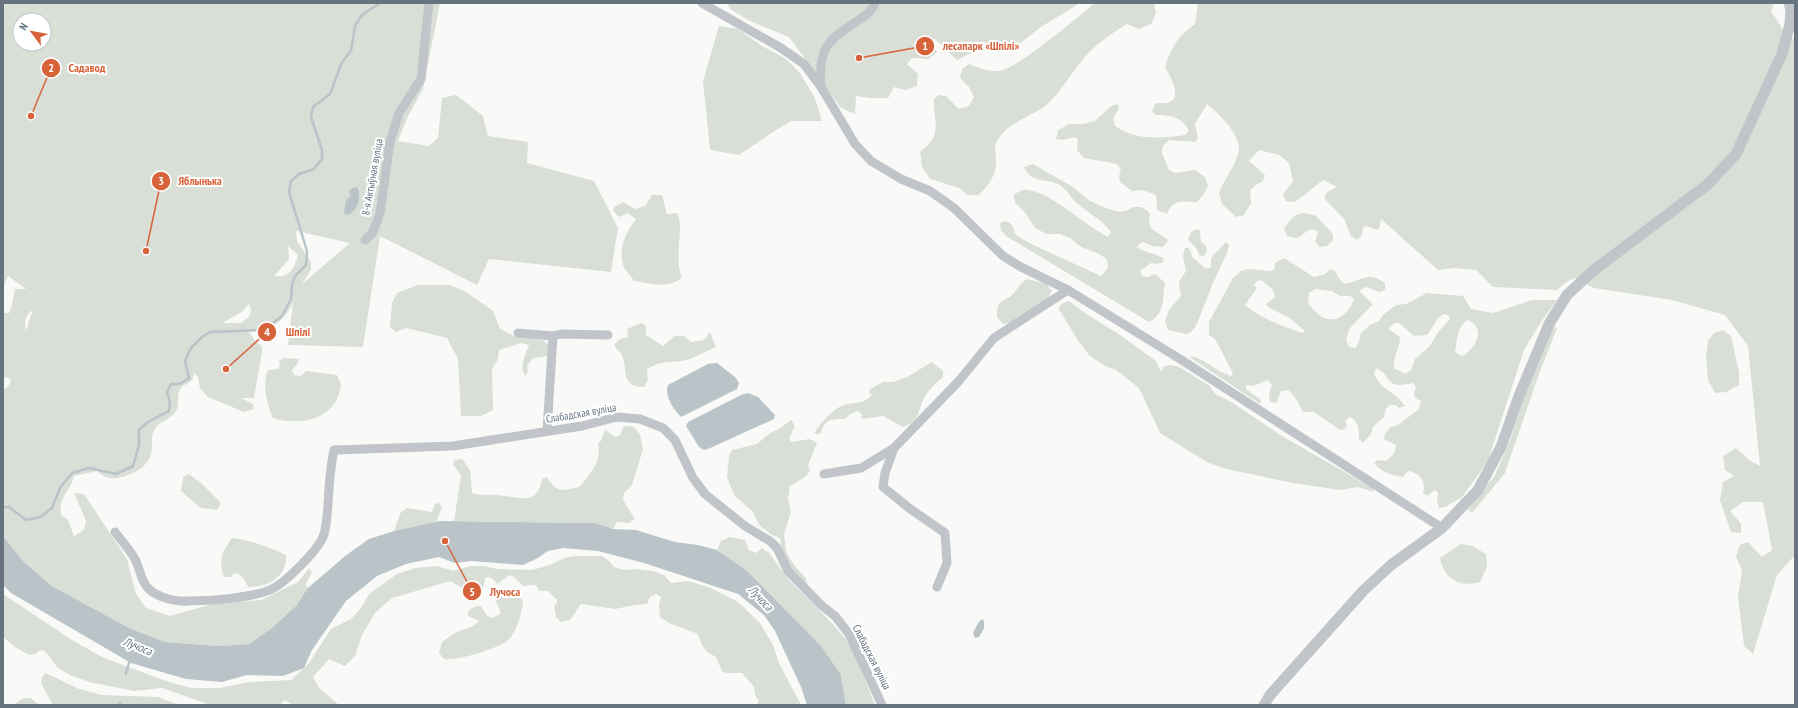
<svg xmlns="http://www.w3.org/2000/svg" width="1798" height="708" font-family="'PT Sans Narrow',sans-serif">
	<rect width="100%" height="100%" fill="#f9faf8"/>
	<g fill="#d9ded7" fill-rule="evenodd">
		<path d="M3,3H440L423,89L408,116L398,141L429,146L438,138L442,98L456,95L483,116L488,136L528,142L527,163L594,181L618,228L611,272L489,259L477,285L380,236L363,347L288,345L293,302C286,320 268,333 249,331L255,341L262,346V352L254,398H241L253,404L254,409L244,412L208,397L200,388L198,377L194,373C194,383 187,382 181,388C175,395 181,404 176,411C172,418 162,421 157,426C151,433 152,439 152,447C152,464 137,473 122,477C112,480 105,478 97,471L74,476C73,478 72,483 71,485C64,497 59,500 61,515L68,520L74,536L84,530L86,521L74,493L84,494L127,559L136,594L146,608L170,616L213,604L261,600L298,582L309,568L312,572L306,584L308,589L296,606L272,628L249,644L219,646L165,642L129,628L52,586L24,562L3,536V390L9,386L11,379L3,377V313H9C13,305 13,297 15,289H26L8,276L3,288ZM20,20H44V44H20ZM296,231L350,243L301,285L311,270V262L297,241ZM288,246L298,255C294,269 290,278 274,276L289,259ZM249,304L251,310L250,316L241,323H222L242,312ZM33,310L26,331C24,323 25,314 33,310Z"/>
		<path d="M727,3H1080L1041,27L1015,47L973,52L957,60L935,39L930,43L937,52L929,59L912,58L907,64L918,74L917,86L905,90L894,87L888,98H869L856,96L855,114L841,108L789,37L750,21L730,9Z"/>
		<path d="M1095,3H1154L1156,13L1151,24L1139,29L1127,24C1112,33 1096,44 1084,58C1070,74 1061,93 1044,107C1031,116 1007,124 999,138C992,147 997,154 996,164C995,178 988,185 979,195H968L959,188L930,179L922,167L920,152C944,133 933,125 934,99L939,95L946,96L959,109L969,106L974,97L969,87L960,78L962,69L969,64C978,68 989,72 999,71C1017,69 1078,17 1095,3Z"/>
		<path d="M1198,3H1774L1771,11L1785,33L1792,41L1795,34V555L1777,575L1753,654L1744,646L1738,597L1742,570L1736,557L1740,545L1748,542L1762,557L1772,550L1763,502H1743L1730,511L1741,524V533L1731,532L1720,500L1723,482L1734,476L1725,470L1723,456L1736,448L1749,460L1760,466L1748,346L1725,315L1672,300L1594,288L1574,278L1565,283L1557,290L1493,287L1476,270L1454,268L1438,270L1381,219L1380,227L1377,230L1366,226L1363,228L1362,235L1357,240L1351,236L1344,219L1324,198L1327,192L1337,187L1323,180L1295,202L1286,201L1283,194L1293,181L1289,163L1279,155L1259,150L1249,161L1265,175L1263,181L1256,185L1250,190L1251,203L1244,215L1236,217L1222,204L1219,193C1224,180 1234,167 1238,154C1244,137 1219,114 1207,104L1195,124L1198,138L1195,142L1169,140L1163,146L1162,153L1169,170L1175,173L1195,170L1205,177L1208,186L1203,195L1197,202C1182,202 1174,198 1167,214L1157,210L1156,195L1143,190L1132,191L1120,182L1119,176L1121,170L1117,164L1084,158L1077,150L1078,139L1074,137L1063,140L1056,139L1058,130L1069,124H1083L1095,121L1111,106L1118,104L1119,108L1113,119L1115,126C1136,141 1161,138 1185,135L1189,131C1183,117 1170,115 1156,115L1152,111L1155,104C1160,102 1163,104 1167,103C1184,99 1170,76 1165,67C1171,48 1178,36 1195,24Z"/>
		<path d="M719,26L738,29L762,46L786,59L800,73L815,98L822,121H791L773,132L739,155L710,150L703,81Z"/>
		<path d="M1033,164L1073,187L1090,201L1106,208L1119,212L1126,211L1133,207H1141L1148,211L1150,215L1149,223L1152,229L1167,239L1168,241L1163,247L1152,246L1143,242L1139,244L1137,247C1145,253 1154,253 1163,258L1164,262L1157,264L1151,263L1140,271L1142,276L1148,277L1155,274L1165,283C1162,299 1166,313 1149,322L1006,236L1001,230L1000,223L1005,221C1013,223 1013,227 1015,234L1029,243L1101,276L1108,268L1107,259L1097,253L1081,247L1070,238L1060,234H1047L1036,229L1024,211L1015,203L1014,194C1017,193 1020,191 1023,190C1046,187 1086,227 1108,237L1111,232C1101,218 1087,213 1076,202C1070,197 1066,187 1058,184C1046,179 1031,183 1024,167Z"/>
		<path d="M652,195H662L667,214L677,213C685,224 673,257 682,277C669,290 651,283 634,281C631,276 625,270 623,265C618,247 626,233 636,219L628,213L619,217L613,211L614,207L623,202L635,209L645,206Z"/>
		<path d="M1304,213L1315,215L1333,234V240L1327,246L1320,247L1315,242L1318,232L1313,229C1300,232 1303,242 1287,236L1284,229C1290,220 1293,214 1304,213Z"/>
		<path d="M1198,229L1200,231L1201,242L1206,246L1207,251L1204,256H1200L1196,248L1188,239L1192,231Z"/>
		<path d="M1226,242L1229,245L1227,253L1213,283L1196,326L1191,332L1186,334L1168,330L1165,321L1169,310L1181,296L1179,282L1186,271L1183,256L1185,248H1189L1193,258L1206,269L1211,267V258Z"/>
		<path d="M1284,258L1314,277L1325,274L1330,269L1335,271L1340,280L1344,284C1361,282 1367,270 1385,283V290L1379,292L1366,287L1359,291L1371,302L1372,305L1350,328L1346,339L1349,347L1355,348L1359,342L1361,333L1370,325L1379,321L1383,315L1396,305L1406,304L1427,293L1463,296L1471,309L1493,313L1532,300H1557L1541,322L1524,350L1488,461L1462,497L1445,507L1439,508L1437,500L1438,493L1435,490L1427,496L1423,493C1426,481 1421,473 1408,471L1403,477C1391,475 1381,472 1374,463L1377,460L1386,461L1394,454L1396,445L1384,439L1385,433L1391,427L1398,425L1419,409L1421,401L1415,398L1414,393L1416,387L1413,383C1382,390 1394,376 1376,368L1374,374C1382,391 1394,390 1405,406L1399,408L1395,405H1390L1386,409L1384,417L1373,427L1371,434L1363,443L1359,439C1359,429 1359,423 1351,417L1348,418L1345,421L1347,425L1345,429L1340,430L1314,412H1303C1298,403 1296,396 1288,390L1281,391L1276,403L1270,402L1269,394L1272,385L1268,380L1253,386L1246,385V389L1261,400L1260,404L1191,358L1190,356C1205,358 1216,372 1231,376L1233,373L1215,339L1209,335V322L1233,278L1241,271L1248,269L1269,271L1274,270L1275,263ZM1261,280C1267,285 1276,289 1274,298L1266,304L1268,307L1291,319L1305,331L1302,333C1282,326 1262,319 1245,305L1257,288L1254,285L1257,281ZM1315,289L1332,291L1340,296H1350L1354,299C1350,312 1336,325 1322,317C1316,314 1312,307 1308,303L1309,293ZM1443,314L1448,315L1450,319L1439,331L1429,347L1415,359L1411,370L1405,374L1394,368C1393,356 1400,348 1400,337L1388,329L1394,323H1399L1414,336L1427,335C1433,327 1435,320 1443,314ZM1468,320C1487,329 1476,348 1462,356L1455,352C1457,341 1457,326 1468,320Z"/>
		<path d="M1027,279L1047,284L1052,291L1048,298L1010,323L1003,324L997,317C997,295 1005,304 1014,293C1019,286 1020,284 1027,279Z"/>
		<path d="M418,285H450L466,292L493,311L500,329L516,337L542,340L548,344L549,356L533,358L527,366L528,372L525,376C519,367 525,355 529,345L521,343L499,350L498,359L492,369L493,410L481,416H461L458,359L447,338L406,328L396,332L390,327L392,303L397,293Z"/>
		<path d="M1069,301L1085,313L1120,335L1156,361L1161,372L1164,366L1172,365L1181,368L1210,386L1215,394L1233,403L1282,436L1372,488L1374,492L1358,487L1340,490L1293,483L1226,469L1207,462L1160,433L1139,388L1116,370L1105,366L1090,356L1079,342L1058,308L1063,303Z"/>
		<path d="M641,323L646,326V335L663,346L675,336H684L691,342L704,340L710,332L716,347C708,350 692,359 687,360C672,363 660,360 647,369L648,380L644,387C620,387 628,370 622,355C620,352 616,348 614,345L620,339L628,337L627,329Z"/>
		<path d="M1552,326L1557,328L1539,374L1505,473L1472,513L1468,510L1495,475L1509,443L1537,359Z"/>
		<path d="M1723,330L1731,336L1739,372V385L1726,392L1715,393L1708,380L1706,358L1708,341L1714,333Z"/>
		<path d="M284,358L299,359L297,364L292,370L294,375L301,376L306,371L337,375L341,384C340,389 339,395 337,399C326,422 295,425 273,418C267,405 262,383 268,370L278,369L280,365L279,361Z"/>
		<path d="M932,362L943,371V377C936,383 929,389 924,398C917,412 921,420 903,427L883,416L862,419V415L858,411L850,414L845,419C832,419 824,419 821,433L817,435L815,433C819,423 836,406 847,404C857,402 866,404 872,394L869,393L870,389L883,382H893L907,377Z"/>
		<path d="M791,420L795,426L789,438L791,442L810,439L817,443L808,465L810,471L805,477L790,486L788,499L791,512L784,534L786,552L794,565L806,578L807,585C793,571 782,558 780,538L772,535L759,525L753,512L734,495L727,477L729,456L732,450L757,444L770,433L779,429Z"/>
		<path d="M627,426L634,427L640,435L643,449L632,485L624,493L623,500L635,519L629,523L617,522L613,529L595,523L454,521L461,476L453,464L455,460L462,459L470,470L472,493C480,496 488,494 497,495C517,496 537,508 542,479L547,477C557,493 561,491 579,487C591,474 602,461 598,442L601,441L605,430L615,437L620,435L623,427Z"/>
		<path d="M189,474L202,484L221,503L217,510L201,508L181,491L183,477Z"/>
		<path d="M439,503L442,508L436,522L394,531L401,512L407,508L432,512L435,504Z"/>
		<path d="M730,537L745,540L749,550L756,553L762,548L769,553L789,580L831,622L852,647L875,705H846L841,675L746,570L717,550L721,541Z"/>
		<path d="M232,538C250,540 270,547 286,555C287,577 269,587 248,587C245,580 243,575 234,573L231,577H224C218,558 222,553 232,538Z"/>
		<path d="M1461,544L1472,546L1486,554L1487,567L1480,582C1460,588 1444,579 1440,558Z"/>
		<path d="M575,556H602L608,560L614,567L624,570L635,569L653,571L664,575L671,583L688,581L711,588L738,602L760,623L773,645L779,663L801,705H756L759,701L755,695L754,687L742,673H726L722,671L716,657L707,652L702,645L698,634L669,623L660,617L659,605L661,597L656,594L650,597L647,604L635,605L615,609L581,604L570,620L561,622L556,617L554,606L557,603V600L548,591H539L536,585L523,586L514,577L509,575L498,584L491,578L486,577C484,581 484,586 482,590C475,599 459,585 450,581L392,598L375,613L362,635L355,656L345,666L329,659L313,677L319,688L339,705H294L284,700L280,705H211L162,688L134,691L89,682L70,675L58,668L45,651L40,650L35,654L29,655L15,647L3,637V594L72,640L102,657L163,680L191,688H220L249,682L291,680L309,663L331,629L351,619L361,608L369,594L397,574L415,568L437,566L453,571L471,566H484L497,569L532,570L550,565L564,558Z"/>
		<path d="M499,592C508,592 517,592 523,601C522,613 517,633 507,641C496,649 457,661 444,659L439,653L442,642L455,633L473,626L479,621L468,616V612C472,607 475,606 481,606C487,616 489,622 501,613L495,599Z"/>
		<path d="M46,673L79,689L102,695L158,697L179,705H53L41,683L42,677Z"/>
		<path d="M24,698H31L39,705H15L16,703Z"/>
	</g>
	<g fill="#bac4c8">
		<path d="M357,187C362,196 358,211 348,215L344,214L346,200L351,196L349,192L352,188Z"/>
		<path d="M717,363L735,377L739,383L737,389L681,417C674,410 664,396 668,385L708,364Z"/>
		<path d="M748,393L758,397L775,415L774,419L708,449L704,450L699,447L686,426L688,422L741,395Z"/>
		<path d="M440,521L595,523L613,529L636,530L675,542L698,545L717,550L746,570L821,646L841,675L846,705H807L801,687L775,631L764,615L738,594L644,563L598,551L563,548L548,551L536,559L523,565L472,561L455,563L439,557L406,564L377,576L346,601L312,650L304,668L283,676L247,675L222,682L186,679L131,663L11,593L3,585V536L24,562L52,586L129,628L165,642L219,646L249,644L272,628L296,606L308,588L345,556L369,539L394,531Z"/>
		<path d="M982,619L984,621V628L979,637L975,638L973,633L978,623Z"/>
	</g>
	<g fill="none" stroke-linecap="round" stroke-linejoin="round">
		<g stroke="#bac4c8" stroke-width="2.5">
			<path d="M3,507H9L26,520L40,517L52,508L60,488L72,473L89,468L116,474L133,466L139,445V430L148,422L169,411L170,402L167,392L171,384H180L189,378L185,361L191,348L202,337L210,332L264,330L282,316L291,299L292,285L295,276L306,265L307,251L289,192L291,181L299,174L314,169L322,159V150L311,117L313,107L330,94L342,62L351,51L355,26L362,15L380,3"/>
			<path d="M126,674L130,659"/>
			<path d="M119,705L120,703"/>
		</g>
		<g stroke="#c1c5c9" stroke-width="9">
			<path d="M702,3L781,48L804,64L821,87L855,144L871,161L901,179L930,191L954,208L1003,256L1019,266L1068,290L1180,359L1442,528"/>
			<path d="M821,87C818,50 826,41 856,22C865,16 871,13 875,3"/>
			<path d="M365,240L373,232L380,213L390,142L399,113L421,79L429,3"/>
			<path d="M518,333L553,336L561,334L608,335"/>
			<path d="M547,431L553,336"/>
			<path d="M894,448L958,382L994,338L1068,290"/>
			<path d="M824,474L861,468L894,448L885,473L883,487L909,508L945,533L947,563L937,587"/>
			<path d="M115,532C122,541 129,549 135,559C140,569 141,583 151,591C161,598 176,602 188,601C210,601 253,598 272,589C286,582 317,551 323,537C327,527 327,515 328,504C329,486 330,468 334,450L453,446L582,426L617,417L640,419L663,428L675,440L693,478L705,494L745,526L770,541L777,548L788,571L821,605L835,616L849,634L882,705"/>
		</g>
		<path stroke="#c1c5c9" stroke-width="11" d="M1264,705L1270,695L1363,591L1391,565L1442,528L1478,490L1501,447L1519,396L1549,324L1567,295L1594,270L1708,184L1736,154L1782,54L1790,24L1791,10L1789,3"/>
	</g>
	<g text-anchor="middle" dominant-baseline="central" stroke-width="4" stroke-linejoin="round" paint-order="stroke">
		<g font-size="11" fill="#667480" stroke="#fff">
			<text transform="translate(372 177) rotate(-80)">8-я Актыўная вуліца</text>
			<text transform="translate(581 413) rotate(-10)">Слабадская вуліца</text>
			<text transform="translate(872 657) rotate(63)">Слабадская вуліца</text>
		</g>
		<g font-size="12" font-style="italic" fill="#677981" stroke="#fff">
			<text transform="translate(761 598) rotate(47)">Лучоса</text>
			<text transform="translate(138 646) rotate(22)">Лучоса</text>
		</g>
	</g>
	<path fill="none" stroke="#d7633a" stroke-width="1.5" d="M859 58L925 46M31 116L51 68M146 251L161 181M226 369L267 332M445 541L472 591"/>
	<g fill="#d7633a" stroke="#fff" stroke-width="1.5">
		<circle cx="859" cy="58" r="4"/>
		<circle cx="31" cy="116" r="4"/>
		<circle cx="146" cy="251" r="4"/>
		<circle cx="226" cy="369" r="4"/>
		<circle cx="445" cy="541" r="4"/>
		<circle cx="925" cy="46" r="10"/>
		<circle cx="51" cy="68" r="10"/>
		<circle cx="161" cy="181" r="10"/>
		<circle cx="267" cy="332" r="10"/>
		<circle cx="472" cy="591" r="10"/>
	</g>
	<g font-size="12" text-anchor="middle" font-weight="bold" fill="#fff">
		<text x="925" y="50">1</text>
		<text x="51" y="72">2</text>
		<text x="161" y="185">3</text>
		<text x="267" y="336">4</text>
		<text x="472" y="596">5</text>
	</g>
	<g font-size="12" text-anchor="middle" font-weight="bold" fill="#d7633a" stroke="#fff" stroke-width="4" stroke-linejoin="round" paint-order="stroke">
		<text x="981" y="50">лесапарк «Шпілі»</text>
		<text x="87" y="72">Садавод</text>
		<text x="200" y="185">Яблынька</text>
		<text x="298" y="336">Шпілі</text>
		<text x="505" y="596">Лучоса</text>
	</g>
	<rect width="1798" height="708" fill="none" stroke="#667480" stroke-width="8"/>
	<g transform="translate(32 32) rotate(302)"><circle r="19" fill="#ffffff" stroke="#c2c7cc"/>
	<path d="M0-3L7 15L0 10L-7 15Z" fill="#d7633a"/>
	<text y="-6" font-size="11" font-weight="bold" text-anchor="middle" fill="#667480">N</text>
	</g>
</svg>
